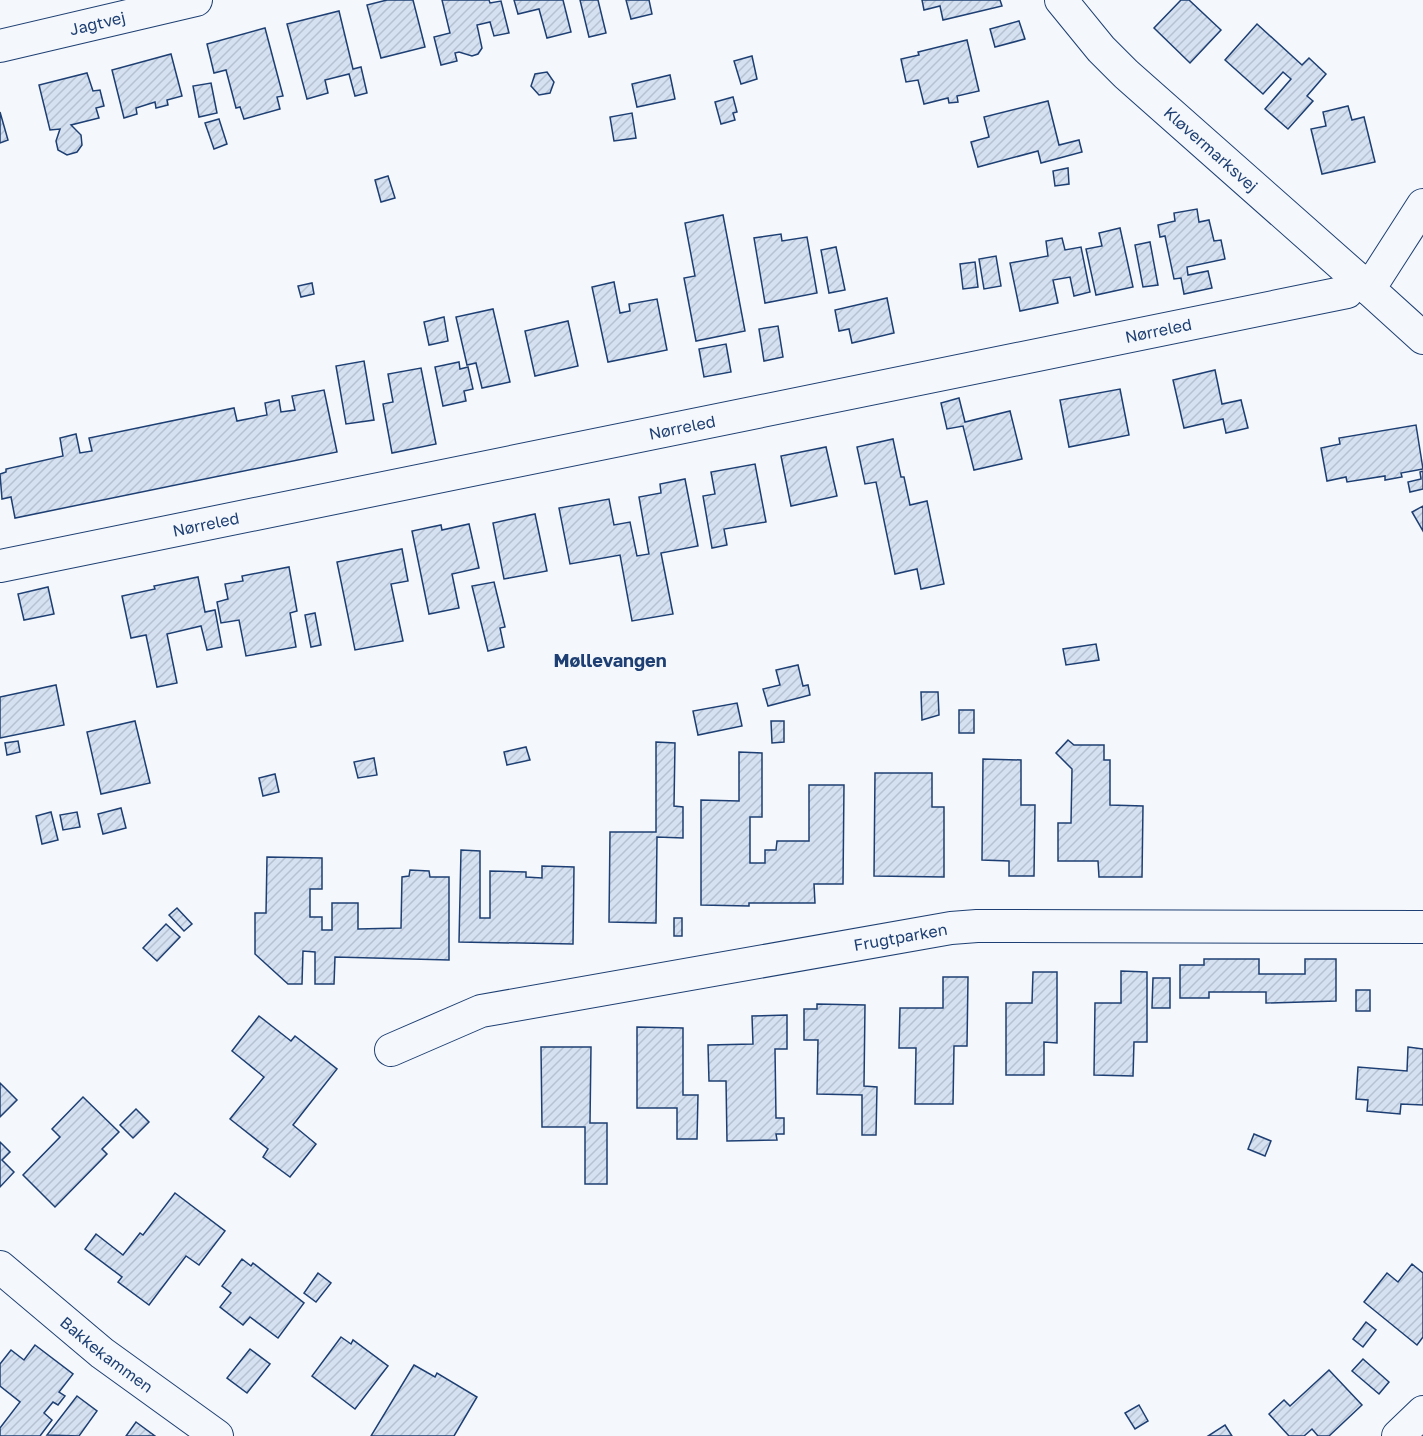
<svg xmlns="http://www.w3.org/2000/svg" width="1423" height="1436" font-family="'Golos Text',sans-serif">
	<defs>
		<pattern id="building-hatch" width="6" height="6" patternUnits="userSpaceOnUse" patternTransform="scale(1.5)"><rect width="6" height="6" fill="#d5e0f0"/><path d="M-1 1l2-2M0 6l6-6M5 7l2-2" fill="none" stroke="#b6c1d1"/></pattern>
	</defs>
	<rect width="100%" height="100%" fill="#f4f7fb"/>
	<g fill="url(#building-hatch)" stroke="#1d3f73" stroke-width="1.5">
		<path d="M387,0H413L425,47L381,58L367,5Z"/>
		<path d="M442,0H489L490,3L501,1L509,33L494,36L490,22L477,25L482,48L478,54L472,56L459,52L455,53L457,61L441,65L434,37L450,33Z"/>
		<path d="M514,0H563L571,32L547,38L539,9L518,14Z"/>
		<path d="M580,0H598L606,33L589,37Z"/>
		<path d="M626,0H649L652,14L631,19Z"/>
		<path d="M922,0H1000L1002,6L943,20L940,6L924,10Z"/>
		<path d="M1181,0H1189L1221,30L1190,63L1154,28Z"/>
		<path d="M339,11L353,69L361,67L367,93L355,96L349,74L325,80L328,93L307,99L287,24Z"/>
		<path d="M1019,21L1025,39L995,47L990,29Z"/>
		<path d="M1257,24L1302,65L1309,58L1326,74L1307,96L1313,101L1288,129L1265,109L1291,79L1283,72L1263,94L1225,60Z"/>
		<path d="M265,28L283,96L277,97L280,109L244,119L240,107L236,108L226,70L214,73L207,44Z"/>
		<path d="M967,40L979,91L957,96L958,102L949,103L948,98L924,104L918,80L906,82L901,59L919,55L918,52Z"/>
		<path d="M171,54L182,96L167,100L168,105L156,108L155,102L136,108L137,114L124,118L112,70Z"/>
		<path d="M752,56L757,79L741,84L734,61Z"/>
		<path d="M547,72L554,82L550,93L539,95L531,86L535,74Z"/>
		<path d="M87,73L93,91L100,90L104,106L96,108L99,118L71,125L81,135L82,145L77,152L67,155L58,150L56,141L60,129L50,130L39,85Z"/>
		<path d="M670,75L675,99L637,107L632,84Z"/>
		<path d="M211,83L217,113L199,117L193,86Z"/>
		<path d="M733,97L737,112L733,113L735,120L721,124L715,102Z"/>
		<path d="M1048,101L1059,145L1079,140L1082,152L1041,163L1038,151L978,167L971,142L989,137L984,117Z"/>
		<path d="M1348,106L1352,120L1364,117L1375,162L1322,174L1311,129L1326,126L1323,112Z"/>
		<path d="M0,112L8,140L0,143Z"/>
		<path d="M632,113L636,138L614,141L610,117Z"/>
		<path d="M219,119L227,144L214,149L205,123Z"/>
		<path d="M1068,168L1069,184L1055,186L1053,171Z"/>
		<path d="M388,176L395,198L381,202L375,180Z"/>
		<path d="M1197,209L1199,222L1209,220L1214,241L1221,240L1225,259L1187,267L1188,275L1208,271L1212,288L1184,294L1181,278L1174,279L1165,236L1160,237L1158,225L1175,221L1174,213Z"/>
		<path d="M723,215L745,331L696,341L684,278L695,276L685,223Z"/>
		<path d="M1120,228L1133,287L1096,295L1086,249L1102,246L1099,233Z"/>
		<path d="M781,234L782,241L807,237L817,293L765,303L754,238Z"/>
		<path d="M1062,238L1065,250L1081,247L1090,292L1074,296L1070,277L1053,280L1058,303L1020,311L1010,263L1048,256L1046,241Z"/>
		<path d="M1150,242L1158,285L1143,287L1135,245Z"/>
		<path d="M836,247L845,290L829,293L821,250Z"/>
		<path d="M996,256L1001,286L984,289L979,259Z"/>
		<path d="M975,262L978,287L963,289L960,264Z"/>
		<path d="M614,282L620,313L630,311L629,304L657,299L667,350L608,362L592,287Z"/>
		<path d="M312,283L314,294L301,297L298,286Z"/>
		<path d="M887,298L894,333L852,343L849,329L839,331L835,310Z"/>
		<path d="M493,309L510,382L482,388L476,363L467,365L456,317Z"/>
		<path d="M444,317L448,341L429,345L424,322Z"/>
		<path d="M568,321L578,366L535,376L525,331Z"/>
		<path d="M778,326L783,357L764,361L759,329Z"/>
		<path d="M726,344L731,372L704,377L699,349Z"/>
		<path d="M364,361L374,420L346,424L336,366Z"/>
		<path d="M459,362L460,369L468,367L473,389L464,391L466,401L443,406L435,367Z"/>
		<path d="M421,368L436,444L392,453L383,404L393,402L388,374Z"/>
		<path d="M1215,370L1222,404L1241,400L1248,428L1226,433L1223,419L1184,428L1173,380Z"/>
		<path d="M1120,389L1129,435L1069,447L1060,400Z"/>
		<path d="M324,390L337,452L15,518L11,497L2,499L0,474L6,472V469L63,456L60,438L76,434L80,453L92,451L89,438L234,408L237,421L267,415L265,403L279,400L281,412L295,410L292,396Z"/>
		<path d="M959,398L965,422L1010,411L1022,459L974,470L963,426L947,429L941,403Z"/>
		<path d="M1416,425L1423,469L1401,473L1402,477L1385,480V476L1347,482L1346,477L1327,481L1321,448L1340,444L1339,438Z"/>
		<path d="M893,439L901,477H904L910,505L927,501L944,584L921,589L917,569L895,574L876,482L865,484L857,447Z"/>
		<path d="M826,447L837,496L791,506L781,456Z"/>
		<path d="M755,464L766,522L724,529L727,545L712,548L703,496L715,494L711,472Z"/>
		<path d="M1423,471V489L1410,492L1408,482L1421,479L1420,472Z"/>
		<path d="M685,479L698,546L661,553L673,614L632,621L620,555L570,564L559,508L609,499L614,525L630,522L637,556L649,554L639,497L661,493L660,484Z"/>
		<path d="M1423,506V531L1412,512Z"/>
		<path d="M535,514L547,571L504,579L493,523Z"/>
		<path d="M469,524L479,568L452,574L459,608L429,614L412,531L441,525L442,530Z"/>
		<path d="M402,549L408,581L391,584L403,641L355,650L337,562Z"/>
		<path d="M289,567L297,611L290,613L296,647L246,656L239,620L221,623L217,602L228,599L225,584L243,581L242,576Z"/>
		<path d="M198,577L205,612L215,610L222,647L207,650L201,626L167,634L177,683L157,687L146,635L131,638L122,596L155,589L154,586Z"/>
		<path d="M494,582L505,627L500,628L504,647L488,651L472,586Z"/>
		<path d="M48,587L54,614L24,620L18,594Z"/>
		<path d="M315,613L321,645L311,647L305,615Z"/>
		<path d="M1096,644L1099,660L1066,665L1063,649Z"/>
		<path d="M798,665L803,686L808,685L810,695L768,706L763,689L780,685L776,670Z"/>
		<path d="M56,685L64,725L0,738V697Z"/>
		<path d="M921,692H938L939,715L922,720Z"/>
		<path d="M737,703L742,726L698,735L693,711Z"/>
		<rect x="959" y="710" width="15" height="23"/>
		<path d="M135,721L150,783L101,794L87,732Z"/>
		<path d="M771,721H784V742L772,743Z"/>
		<path d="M1068,740L1074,745H1104V760H1110V805L1143,806L1142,877H1099L1098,861H1058V823H1071L1072,769L1056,753Z"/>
		<path d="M18,741L20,752L7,755L5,743Z"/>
		<path d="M656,742L675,743L674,806L683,807V838L657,837L656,923L609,922L610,832H656Z"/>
		<path d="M526,747L530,760L507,765L504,752Z"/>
		<path d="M739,752L762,753V817H750V863H765V850H776L777,841H809V785H844L843,884H814L815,903H749V906L701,905V800L739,801Z"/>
		<path d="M374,758L377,775L358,778L354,762Z"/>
		<path d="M983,759L1021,760V805H1035L1034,876H1009V861L982,860Z"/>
		<path d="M875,773H932V807H944V877L874,876Z"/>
		<path d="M275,774L279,792L263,796L259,778Z"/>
		<path d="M121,808L126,828L103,834L98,814Z"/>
		<path d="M51,812L58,840L42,844L36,816Z"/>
		<path d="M77,812L80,827L63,830L60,815Z"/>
		<path d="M461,850L480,851V918H490V871L526,872V877L542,878V866L574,867L573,944L459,942Z"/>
		<path d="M267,857L322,858V889H310V917H322V930H332V903H358V929L401,928L402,877L409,876L410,870L429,871L430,877H449V960L335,957L334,984H315V952L303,951L302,984H288L255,954V913H266Z"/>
		<path d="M177,908L192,924L184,931L169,915Z"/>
		<rect x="674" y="918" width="8" height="18"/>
		<path d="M166,924L180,937L157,961L143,948Z"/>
		<path d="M1204,959H1259V974H1305V959H1336V1001L1266,1003V992H1209V998H1180V965H1204Z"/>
		<path d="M1121,971L1147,972V1042H1134L1133,1076L1094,1075L1095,1003H1121Z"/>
		<path d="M1033,972H1057V1043L1044,1042V1075H1006V1003H1032Z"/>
		<path d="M943,977H968L967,1046H954L953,1104H915L916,1048H899L900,1008H943Z"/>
		<path d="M1153,978H1170V1008H1152Z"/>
		<rect x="1356" y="990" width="14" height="21"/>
		<path d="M817,1004L865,1005L864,1086L877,1087L876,1135H862V1095L817,1094L818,1040H804V1009H817Z"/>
		<path d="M787,1015V1049H775L776,1118H784V1134H776L777,1140L727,1141L726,1081H709L708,1045L753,1044L752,1016Z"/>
		<path d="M259,1016L291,1041L295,1036L337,1069L293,1125L316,1144L290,1177L263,1157L268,1149L230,1119L264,1077L232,1051Z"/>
		<path d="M637,1027L683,1028V1095H698L697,1139H677V1108H637Z"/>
		<path d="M541,1047H591L590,1123H607V1184H585V1127H542Z"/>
		<path d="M1408,1047L1423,1049V1105L1401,1104L1400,1114L1367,1111L1368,1100L1356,1099L1358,1067L1407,1071Z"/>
		<path d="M0,1083L17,1100L0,1117Z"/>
		<path d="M83,1097L119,1132L102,1149L107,1154L55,1207L23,1175L60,1137L52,1129Z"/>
		<path d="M136,1109L149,1122L133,1138L120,1125Z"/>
		<path d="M1254,1134L1271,1141L1265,1156L1248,1149Z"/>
		<path d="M0,1142L10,1152L2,1160L14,1172L0,1187Z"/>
		<path d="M175,1193L225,1231L199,1265L186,1256L149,1305L118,1282L122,1277L85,1249L96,1234L123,1255L140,1233L143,1235Z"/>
		<path d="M242,1259L251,1266L253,1263L304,1303L278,1338L250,1317L243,1325L220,1307L231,1293L222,1286Z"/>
		<path d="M1412,1264L1423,1273V1337L1417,1345L1364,1302L1387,1273L1398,1282Z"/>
		<path d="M318,1273L331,1283L316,1302L304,1293Z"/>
		<path d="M1366,1322L1376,1330L1363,1347L1353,1339Z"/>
		<path d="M341,1337L351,1344L353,1340L388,1366L355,1409L312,1376Z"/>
		<path d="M35,1345L73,1374L59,1392L65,1396L58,1405L53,1402L44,1413L52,1420L40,1436H0V1428L20,1402L0,1386V1364L11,1350L24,1360Z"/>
		<path d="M250,1349L270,1364L247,1393L227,1378Z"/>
		<path d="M1363,1359L1389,1382L1379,1394L1352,1371Z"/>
		<path d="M414,1365L435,1377L437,1373L477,1397L454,1436H371Z"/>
		<path d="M1329,1370L1362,1405L1329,1436H1318L1312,1429L1304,1436H1289L1269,1414L1284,1400L1290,1406Z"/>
		<path d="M77,1396L97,1411L79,1436L47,1435Z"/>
		<path d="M1139,1405L1148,1421L1135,1429L1125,1413Z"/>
		<path d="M136,1422L155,1436H126Z"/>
		<path d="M1225,1425L1232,1436H1208Z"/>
	</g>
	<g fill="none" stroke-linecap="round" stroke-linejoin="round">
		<defs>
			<g id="minor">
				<path id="s1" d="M1061,0L1101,49L1126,74L1369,289"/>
				<path id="s2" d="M0,46L196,0"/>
				<path d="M1423,205L1369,289L1423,338"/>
				<path id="s3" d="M0,566L1347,292L1357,278"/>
				<path id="s4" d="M391,1050L481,1011L951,928L977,926L1423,927"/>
				<path id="s5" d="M0,1267L102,1353L217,1436"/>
				<path d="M1398,1436L1423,1412"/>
			</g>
		</defs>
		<use href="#minor" stroke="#1d3f73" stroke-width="34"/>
		<use href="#minor" stroke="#f4f7fb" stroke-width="32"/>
	</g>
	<g text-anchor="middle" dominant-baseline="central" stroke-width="4.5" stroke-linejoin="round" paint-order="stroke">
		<g font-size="16" fill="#1d3f73" stroke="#f4f7fb">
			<text stroke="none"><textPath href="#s2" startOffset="100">Jagtvej</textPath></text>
			<text stroke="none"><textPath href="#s1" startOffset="212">Kløvermarksvej</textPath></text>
			<text stroke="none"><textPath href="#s3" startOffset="1182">Nørreled</textPath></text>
			<text stroke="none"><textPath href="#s3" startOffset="696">Nørreled</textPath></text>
			<text stroke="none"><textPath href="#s3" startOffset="210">Nørreled</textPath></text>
			<text stroke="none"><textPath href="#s4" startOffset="524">Frugtparken</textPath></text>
			<text stroke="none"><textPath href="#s5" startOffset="138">Bakkekammen</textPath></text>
		</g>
		<g font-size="18" font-weight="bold" fill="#1d3f73" stroke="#f4f7fb">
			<text x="610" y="660">Møllevangen</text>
		</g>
	</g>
</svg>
